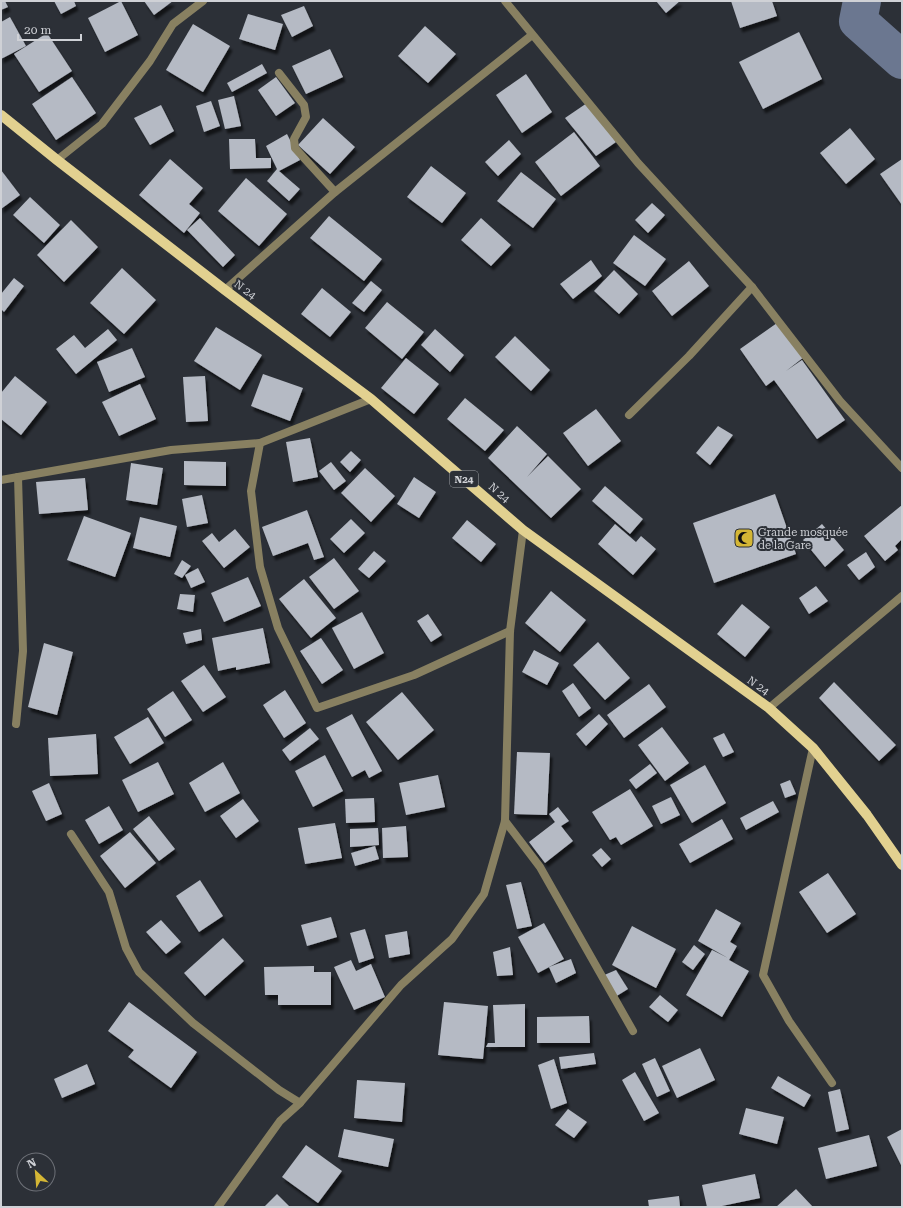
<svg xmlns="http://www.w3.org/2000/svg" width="903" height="1208" font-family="'Roboto Serif',serif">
	<defs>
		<filter id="shadow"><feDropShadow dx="2.5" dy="4.5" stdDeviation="1" flood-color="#0009"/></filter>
	</defs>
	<rect width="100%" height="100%" fill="#2c3037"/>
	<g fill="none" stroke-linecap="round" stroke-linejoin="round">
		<path stroke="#6b7790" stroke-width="38" d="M862,1L858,21L902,60"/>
	</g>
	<g fill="#b5bac4" filter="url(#shadow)">
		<path d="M1,1H5L8,7L1,10Z"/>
		<path d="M54,1H74L76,6L61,14Z"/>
		<path d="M121,1L138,35L105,52L88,18Z"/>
		<path d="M144,1H173L154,15Z"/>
		<path d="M656,1H680L666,13Z"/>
		<path d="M731,1H772L777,16L740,28Z"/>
		<path d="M304,6L313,26L292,37L281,15Z"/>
		<path d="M248,14L283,24L275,50L239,39Z"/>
		<path d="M10,17L26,46L1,59V22Z"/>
		<path d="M193,24L230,46L203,92L166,70Z"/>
		<path d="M425,26L456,54L428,83L398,56Z"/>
		<path d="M799,32L822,79L763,109L739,62Z"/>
		<path d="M47,33L72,71L39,92L14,54Z"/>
		<path d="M330,49L343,77L306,94L292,66Z"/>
		<path d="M262,64L267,73L232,92L227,83Z"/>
		<path d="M526,74L552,112L522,133L496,95Z"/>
		<path d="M72,77L96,113L56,140L32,104Z"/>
		<path d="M276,77L295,103L276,116L258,90Z"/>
		<path d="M234,96L241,126L225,129L218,100Z"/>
		<path d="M211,101L220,126L204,132L196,106Z"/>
		<path d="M587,103L616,142L596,156L565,118Z"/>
		<path d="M161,105L174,131L150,145L134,118Z"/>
		<path d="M323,118L355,147L330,174L298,145Z"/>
		<path d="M850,128L875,159L846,184L820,153Z"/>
		<path d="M574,132L600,166L561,196L535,162Z"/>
		<path d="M287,134L300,160L279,171L300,189L289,201L267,181L277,169L266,146Z"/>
		<path d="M229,139H255L256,158H271V168L230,169Z"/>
		<path d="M509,140L521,154L498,176L485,162Z"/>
		<path d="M170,159L203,188L189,204L200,213L184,233L139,195Z"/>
		<path d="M902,159V205L880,174Z"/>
		<path d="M431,166L466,193L442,223L407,197Z"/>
		<path d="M1,170L20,195L1,209Z"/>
		<path d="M521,172L556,199L533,228L497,201Z"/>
		<path d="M246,178L287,214L259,246L218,211Z"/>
		<path d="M30,197L60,225L44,243L13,215Z"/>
		<path d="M652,203L665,215L648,233L635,220Z"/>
		<path d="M329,216L382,259L364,281L310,238Z"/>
		<path d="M200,218L235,255L223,267L187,230Z"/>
		<path d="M481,218L511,245L491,266L461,240Z"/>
		<path d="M71,220L98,247L64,282L37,255Z"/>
		<path d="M634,235L666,259L645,286L613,263Z"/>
		<path d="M591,260L602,276L573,299L560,284Z"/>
		<path d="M689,261L709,286L672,316L652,291Z"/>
		<path d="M122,268L156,300L124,334L90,303Z"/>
		<path d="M614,270L638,294L619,314L594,291Z"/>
		<path d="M14,278L24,286L4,312L1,309V294Z"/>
		<path d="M371,281L382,290L364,312L352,303Z"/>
		<path d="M322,288L351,312L330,337L301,314Z"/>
		<path d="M387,302L424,332L402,359L365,328Z"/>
		<path d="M777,323L804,357L786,371L802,360L845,420L817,439L774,380L766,386L740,349Z"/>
		<path d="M216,327L262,355L240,390L194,361Z"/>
		<path d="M108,329L117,340L76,374L56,349L74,335L85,348Z"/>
		<path d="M435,329L464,355L450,372L421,345Z"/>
		<path d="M515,336L550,370L531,391L495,357Z"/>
		<path d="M132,348L145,377L109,392L97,362Z"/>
		<path d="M406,358L439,384L414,414L381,388Z"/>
		<path d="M263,374L303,388L290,421L251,406Z"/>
		<path d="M15,376L47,402L21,435L1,419V393Z"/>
		<path d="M205,376L208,421L186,422L183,377Z"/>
		<path d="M140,384L156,419L119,436L102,402Z"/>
		<path d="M465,398L504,430L485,451L447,419Z"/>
		<path d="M596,409L621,441L588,466L563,433Z"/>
		<path d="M517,426L547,454L527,477L548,456L581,489L551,518L488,458Z"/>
		<path d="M718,426L733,435L710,465L696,453Z"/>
		<path d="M310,438L318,477L293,482L286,442Z"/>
		<path d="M351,451L361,460L350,472L340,462Z"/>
		<path d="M184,461L226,462V486L184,485Z"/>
		<path d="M331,462L346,481L334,490L319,471Z"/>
		<path d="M131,463L163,468L157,505L126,500Z"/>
		<path d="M365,468L395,496L371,522L341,493Z"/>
		<path d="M414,477L436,492L419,518L397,504Z"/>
		<path d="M85,478L88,510L39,514L36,482Z"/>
		<path d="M605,486L643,519L630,534L592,501Z"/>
		<path d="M775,494L796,554L714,583L693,523Z"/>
		<path d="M202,495L208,523L187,527L182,499Z"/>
		<path d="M902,505V539L895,546L898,550L885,561L864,536Z"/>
		<path d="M307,510L324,557L314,560L308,543L273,556L262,527Z"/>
		<path d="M84,516L131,533L115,577L67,560Z"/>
		<path d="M140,517L177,526L170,557L133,548Z"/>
		<path d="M351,519L365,533L344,553L330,539Z"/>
		<path d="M467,520L496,544L481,562L452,538Z"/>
		<path d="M615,524L636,542L641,536L656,549L633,575L598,544Z"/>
		<path d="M822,524L844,550L825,567L803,540Z"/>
		<path d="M235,529L250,547L224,568L202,541L212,533L219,542Z"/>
		<path d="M374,551L386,561L369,578L358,569Z"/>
		<path d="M866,552L875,567L859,580L847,565Z"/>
		<path d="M334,558L359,591L334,609L309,577Z"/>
		<path d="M182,560L191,566L182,578L174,574Z"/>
		<path d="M198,568L205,582L191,588L185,575Z"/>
		<path d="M248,577L261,606L224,622L211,593Z"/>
		<path d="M304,579L336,618L311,638L279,599Z"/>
		<path d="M816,586L828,601L809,614L799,598Z"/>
		<path d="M551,591L586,620L560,652L525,623Z"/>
		<path d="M180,594L195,595L193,612L177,609Z"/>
		<path d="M742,604L770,627L745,657L717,634Z"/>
		<path d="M362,612L384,653L354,669L332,628Z"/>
		<path d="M428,614L442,635L431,642L417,621Z"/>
		<path d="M263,628L270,663L236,670V667L218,671L212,638Z"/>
		<path d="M201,629L202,640L186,644L183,633Z"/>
		<path d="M321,638L343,670L322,684L300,651Z"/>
		<path d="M598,642L630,678L605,700L573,665Z"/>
		<path d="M44,643L73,652L57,715L28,707Z"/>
		<path d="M534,650L559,663L547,685L522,672Z"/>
		<path d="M204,665L226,697L203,712L181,681Z"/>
		<path d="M834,682L896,745L879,761L819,698Z"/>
		<path d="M573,683L591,708L579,717L562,691Z"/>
		<path d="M649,684L666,707L624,738L607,715Z"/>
		<path d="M285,690L306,723L284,738L263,705Z"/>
		<path d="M173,691L192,720L165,737L147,709Z"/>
		<path d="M402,692L434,730L398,760L366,722Z"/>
		<path d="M352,714L382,771L369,778L365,770L352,777L326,728Z"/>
		<path d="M599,714L608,724L586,746L576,734Z"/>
		<path d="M148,717L164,743L130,764L114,737Z"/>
		<path d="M662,727L689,763L665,781L638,745Z"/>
		<path d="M310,728L319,739L290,761L282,750Z"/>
		<path d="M724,733L734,752L723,757L713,738Z"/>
		<path d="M96,734L98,774L50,776L48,738Z"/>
		<path d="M517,752L550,753L547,815L514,814Z"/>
		<path d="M325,755L343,791L313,807L295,771Z"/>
		<path d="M158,762L174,794L138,812L122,780Z"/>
		<path d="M223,762L240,793L205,812L189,783Z"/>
		<path d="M650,764L657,773L636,789L629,780Z"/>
		<path d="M705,765L726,803L692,823L670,785Z"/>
		<path d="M438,775L445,807L406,815L399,783Z"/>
		<path d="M790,780L796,794L785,798L780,784Z"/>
		<path d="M49,783L62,814L46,821L32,791Z"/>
		<path d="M630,789L653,826L621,845L616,837L610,840L592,812Z"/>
		<path d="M671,797L680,815L661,824L652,806Z"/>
		<path d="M374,798L375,822L346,823L345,799Z"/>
		<path d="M243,799L259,821L236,838L220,816Z"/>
		<path d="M773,801L779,812L746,830L740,818Z"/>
		<path d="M109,806L123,830L99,844L85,820Z"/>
		<path d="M558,807L569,821L561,826L573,841L545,863L529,842L555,822L549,814Z"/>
		<path d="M149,816L175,849L159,861L133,829Z"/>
		<path d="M722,819L733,839L690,863L679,844Z"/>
		<path d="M335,823L342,858L305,864L298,828Z"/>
		<path d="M406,826L408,857L383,858L382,828Z"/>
		<path d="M378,828L379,845L350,847V829Z"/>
		<path d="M130,832L156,863L125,888L100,856Z"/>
		<path d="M375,846L379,859L355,866L351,853Z"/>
		<path d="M601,848L611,859L602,867L592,855Z"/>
		<path d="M828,873L856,914L827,933L799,892Z"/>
		<path d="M200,880L223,916L199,932L176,896Z"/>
		<path d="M521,882L532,926L517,929L506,885Z"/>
		<path d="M716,909L741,923L730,942L737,946L729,960L749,971L722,1017L686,995L712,950L728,958L698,941Z"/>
		<path d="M331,917L337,937L307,946L301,925Z"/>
		<path d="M161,920L181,942L166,954L146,932Z"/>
		<path d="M544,923L564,959L538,973L518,937Z"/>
		<path d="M632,926L676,949L656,988L612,965Z"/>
		<path d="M365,929L374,958L359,963L350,933Z"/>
		<path d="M407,931L410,954L389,958L385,935Z"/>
		<path d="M223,938L244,961L205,996L184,973Z"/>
		<path d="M694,945L705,954L693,970L682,962Z"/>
		<path d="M510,947L513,975L497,976L493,952Z"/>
		<path d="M571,959L576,973L556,983L549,967Z"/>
		<path d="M351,960L356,971L371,964L385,997L354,1010L334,967Z"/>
		<path d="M314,966V972H331V1005H278V995H265L264,967Z"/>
		<path d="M616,970L628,989L615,997L602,976Z"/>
		<path d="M660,995L678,1010L668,1022L649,1007Z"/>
		<path d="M129,1002L197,1052L171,1088L128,1057L134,1050L108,1031Z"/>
		<path d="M444,1002L488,1006L483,1059L438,1055Z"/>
		<path d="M525,1004V1047H486L488,1043H495L493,1005Z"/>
		<path d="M589,1016L590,1043H537V1017Z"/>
		<path d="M700,1048L715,1080L677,1098L662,1066Z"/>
		<path d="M594,1053L596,1064L561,1069L559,1057Z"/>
		<path d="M655,1058L670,1091L657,1097L642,1064Z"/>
		<path d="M554,1059L567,1103L551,1109L538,1065Z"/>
		<path d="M87,1064L95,1084L62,1098L54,1079Z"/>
		<path d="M635,1072L659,1113L644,1121L622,1080Z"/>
		<path d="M778,1076L811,1095L804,1107L771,1088Z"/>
		<path d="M357,1080L405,1083L402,1122L354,1118Z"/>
		<path d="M840,1089L849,1129L836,1132L828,1092Z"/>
		<path d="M746,1108L784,1117L777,1144L739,1134Z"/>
		<path d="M568,1109L587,1122L574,1138L555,1125Z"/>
		<path d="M344,1129L394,1139L388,1167L338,1157Z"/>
		<path d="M902,1129V1167L887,1137Z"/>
		<path d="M869,1135L877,1166L826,1179L818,1148Z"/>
		<path d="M306,1145L342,1171L318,1203L282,1177Z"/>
		<path d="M755,1174L760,1198L717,1207H707L702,1185Z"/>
		<path d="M796,1189L813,1207H776Z"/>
		<path d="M277,1194L290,1207H264Z"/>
		<path d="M679,1196L680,1207H649L648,1200Z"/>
	</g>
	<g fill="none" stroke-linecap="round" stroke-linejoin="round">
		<g stroke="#888061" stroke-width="8">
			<path d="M505,1L638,163L752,287L840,401L902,468"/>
			<path d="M279,73L304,105L306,117L294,139L295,148L335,192"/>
			<path d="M57,160L102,124L150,61L173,24L203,1"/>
			<path d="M225,290L335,192L532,35"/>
			<path d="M629,415L689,356L752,287"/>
			<path d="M260,443L251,491L260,567L278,628L317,708L414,675L510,631"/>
			<path d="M1,480L171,450L260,443L371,399"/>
			<path d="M769,708L902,596"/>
			<path d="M16,724L23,651L18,477"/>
			<path d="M813,748L763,975L789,1021L832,1083"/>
			<path d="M505,821L540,867L633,1031"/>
			<path d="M71,834L109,892L126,948L139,972L193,1023L279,1090L300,1103L401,985L452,939L484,894L505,821L510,631L523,530"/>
			<path d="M218,1207L280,1121L300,1103"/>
		</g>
		<path stroke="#e2d190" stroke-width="10" d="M1,115L57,160L225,290L371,399L523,530L769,708L813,748L867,815L902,865"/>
	</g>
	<defs>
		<symbol id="mosque-square" viewBox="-11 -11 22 22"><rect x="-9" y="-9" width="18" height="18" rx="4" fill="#d4b635" stroke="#2c3037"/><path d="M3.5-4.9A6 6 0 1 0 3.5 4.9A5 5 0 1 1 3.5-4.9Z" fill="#111"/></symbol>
	</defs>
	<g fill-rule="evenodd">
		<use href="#mosque-square" x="733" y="527" width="22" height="22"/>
	</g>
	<g text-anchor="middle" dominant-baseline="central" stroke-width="4" stroke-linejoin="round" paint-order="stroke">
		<rect fill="#2c3037" stroke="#9ea1a6" stroke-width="1" x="450" y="471" width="28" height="16" rx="3"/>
		<g font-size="10" font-weight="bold" fill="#cfd1d6">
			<text x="464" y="479">N24</text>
		</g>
		<g font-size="11" fill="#cfd1d6" stroke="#2c3037">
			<text transform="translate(245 290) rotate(37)">N 24</text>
			<text transform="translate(499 493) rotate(41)">N 24</text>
			<text transform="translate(758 686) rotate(36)">N 24</text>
		</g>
		<g font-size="11" fill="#cfd1d6" stroke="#2c3037" text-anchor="start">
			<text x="758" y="532">Grande mosquée<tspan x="758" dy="13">de la Gare</tspan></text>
		</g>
	</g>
	<rect width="903" height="1208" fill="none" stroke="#cfd1d6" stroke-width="4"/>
	<g transform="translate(36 1172) rotate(334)"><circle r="19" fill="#2c3037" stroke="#6d7077"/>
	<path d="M0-3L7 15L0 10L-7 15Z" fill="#d4b635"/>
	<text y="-6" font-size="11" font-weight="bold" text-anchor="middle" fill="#cfd1d6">N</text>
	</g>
	<path d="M18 34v6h63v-6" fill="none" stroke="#cfd1d6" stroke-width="2"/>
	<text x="24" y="34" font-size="12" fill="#cfd1d6" stroke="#2c3037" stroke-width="3" paint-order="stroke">20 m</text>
</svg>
